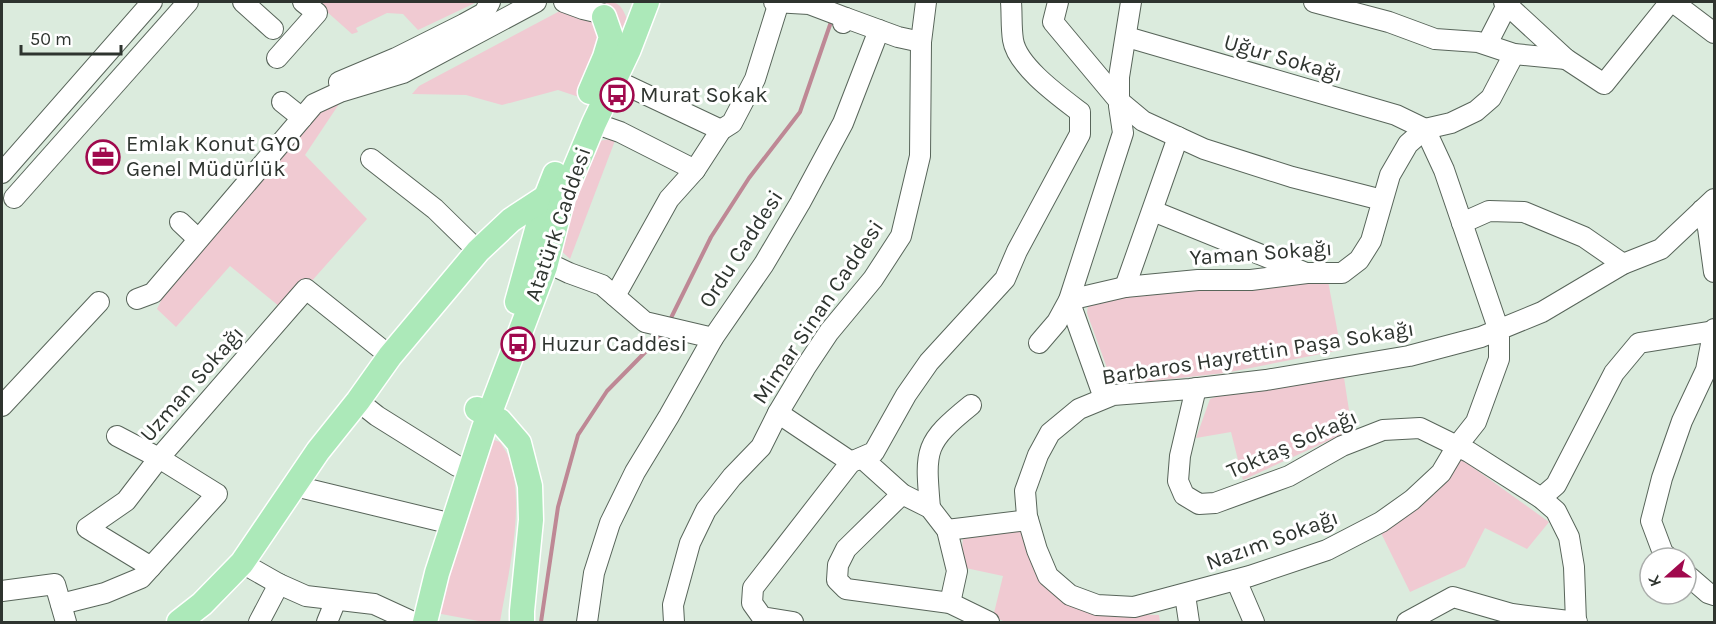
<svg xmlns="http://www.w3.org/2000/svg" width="1716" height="624" font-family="Karla,sans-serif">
	<rect width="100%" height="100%" fill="#dbebdd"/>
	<g fill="#f0cad2">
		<path d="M316,2L331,3L477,2L418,30L403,14L387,13L356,28L358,32L352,34Z"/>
		<path d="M596,2C615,2 620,0 627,19L585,99L558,90L502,105L466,95L412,94L419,86L573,4Z"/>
		<path d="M339,104L305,155L367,219L285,311L230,266L176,327L157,309L168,286L313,110Z"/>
		<path d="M616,138L570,259L555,245L593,142Z"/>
		<path d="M1328,281L1341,350L1225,373L1125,384L1111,379L1087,313L1088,305L1124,297L1209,285Z"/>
		<path d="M1343,371L1352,430L1243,480L1231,432L1196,438L1210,399L1229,392Z"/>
		<path d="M488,438L500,442C503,447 507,452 509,458C526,503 508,575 500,622H484L436,613Z"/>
		<path d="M1457,456L1549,522L1527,549L1485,528L1465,567L1410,592L1380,531L1439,488Z"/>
		<path d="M1020,529L1039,576L1108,614L1159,615L1160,622H1006L993,617L1003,576L961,567L963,535Z"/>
	</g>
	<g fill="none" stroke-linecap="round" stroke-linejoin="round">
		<g stroke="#be8895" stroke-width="4">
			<path d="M669,322L711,237L749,178L800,112L832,19"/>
			<path d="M541,622L558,507L578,435L607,391L663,334"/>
		</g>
		<defs>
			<g id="minor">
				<path d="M243,2L273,29"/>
				<path d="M564,2L583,9L600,13"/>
				<path d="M774,2L809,4L846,18"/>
				<path d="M1058,2L1053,22L1119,101L1143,121L1204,149L1292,177L1382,200"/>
				<path d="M1314,2L1389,22L1435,39L1478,42L1514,54L1566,59"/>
				<path d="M1504,2L1566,59L1604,84L1670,2"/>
				<path d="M1673,2L1714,33"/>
				<path d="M843,23L846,18L898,37L921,42"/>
				<path d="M1127,37L1396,115L1425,129L1444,170L1499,331V359L1476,422L1457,446L1441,473L1412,500L1381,522L1327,550L1250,576L1134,607L1097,605L1070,595L1048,576L1037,550L1027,516L1025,491L1038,455L1050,433L1079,409L1113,395L1190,389L1266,380L1409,356L1481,337L1542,312L1623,264L1661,249L1714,199"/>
				<path d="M1487,44L1507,5"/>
				<path d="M277,58L317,13L303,2"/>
				<path d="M613,79L721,130"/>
				<path d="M339,82L396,58L464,24L484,13L490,2"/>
				<path d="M282,102L302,118"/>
				<path d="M594,123L620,132L695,170"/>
				<path d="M371,159L435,209L478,251"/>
				<path d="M2,173L152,2"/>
				<path d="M14,198L188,2"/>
				<path d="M1702,210L1708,228L1714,272"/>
				<path d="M1153,211L1306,273"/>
				<path d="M180,222L198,239"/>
				<path d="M1462,223L1489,211L1524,212L1584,237L1623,264"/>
				<path d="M546,262L569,273L602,285L645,322L713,338"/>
				<path d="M1125,287L1178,137"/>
				<path d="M615,296L669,199L695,170L721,130L732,123L755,79L779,2"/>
				<path d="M137,299L153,293L314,104L340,92L403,73L536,2"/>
				<path d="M1039,343L1057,322L1069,300L1123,133L1119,106V77L1131,2"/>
				<path d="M1196,388L1180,456L1178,481L1184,495L1199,504L1215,503L1289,476L1342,446L1383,430L1420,428L1469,452L1541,498L1556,511L1569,537L1574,567L1576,622"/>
				<path d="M1104,398L1069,300L1125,287L1198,280H1251L1307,273H1342L1359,260L1371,241L1390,175L1408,144L1425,129L1451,123L1476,111L1491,98L1514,54"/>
				<path d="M358,401L377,416L457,466"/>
				<path d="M2,406L99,302"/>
				<path d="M778,413L851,462L862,458L902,494L930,508L947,530L957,571L950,603"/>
				<path d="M295,486L440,521"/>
				<path d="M902,494L846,549L838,565L837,580L846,589L950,603L989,622"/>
				<path d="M1541,498L1556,485L1614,373L1639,343L1714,331"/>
				<path d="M930,508C925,449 924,443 971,405"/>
				<path d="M947,530L1028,520"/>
				<path d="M1669,558L1663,553L1651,521L1662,478L1682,421L1706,370L1714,329"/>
				<path d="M242,563L279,584L306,596L374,604L411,621"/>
				<path d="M151,567L87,528L126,501L159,458L306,289L390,356"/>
				<path d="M1686,574L1708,593L1714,595"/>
				<path d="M1236,580L1254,622"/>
				<path d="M2,591L55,584L66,622"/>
				<path d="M1185,595L1189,622"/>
				<path d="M61,604L105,593L141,578L217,494L159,458L117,436"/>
				<path d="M259,622L279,584"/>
				<path d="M327,622L336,600"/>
				<path d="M587,622L594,573L610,523L635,472L669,416L713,338L764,264L800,203L843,123L879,30"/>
				<path d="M674,622L673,605L690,543L706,510L732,477L761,447L778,413L805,368L829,332L873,279L901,236L920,156L921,42L926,2"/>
				<path d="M793,622L762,617L752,603L753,588L851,462L874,452L906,395L929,362L1005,279L1017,251L1080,134V112C1059,96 1017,66 1013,40C1011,27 1012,14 1011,2"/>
				<path d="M1407,622L1453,597L1512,614L1577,622"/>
			</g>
			<g id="major">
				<path d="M590,92L605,57L611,37L604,17"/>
				<path d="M517,302L546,197L555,174"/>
				<path d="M477,409L500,421L519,443L530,486L531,520L522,611V622"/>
				<path d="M179,622L202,604L242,563L318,451L358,401L390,356L478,251L511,220L546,197H552"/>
				<path d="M425,622L437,573L484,428L545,267L563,197L594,123L629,49L647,2"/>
			</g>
		</defs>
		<use href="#minor" stroke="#58655a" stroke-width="22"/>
		<use href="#major" stroke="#fff" stroke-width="27"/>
		<use href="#minor" stroke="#fff" stroke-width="20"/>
		<use href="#major" stroke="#ace9b9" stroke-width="24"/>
	</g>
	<defs>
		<symbol id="bus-ring" viewBox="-11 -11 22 22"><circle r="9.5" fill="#fff" stroke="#a0094d" stroke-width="1.5"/><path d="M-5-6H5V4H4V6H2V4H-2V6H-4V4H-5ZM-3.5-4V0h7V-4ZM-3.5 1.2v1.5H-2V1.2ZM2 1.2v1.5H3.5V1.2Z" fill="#a0094d"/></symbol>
		<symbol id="office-ring" viewBox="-11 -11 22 22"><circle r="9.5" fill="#fff" stroke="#a0094d" stroke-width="1.5"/><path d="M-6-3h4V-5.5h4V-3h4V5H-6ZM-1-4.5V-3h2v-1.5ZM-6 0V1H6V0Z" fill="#a0094d"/></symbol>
	</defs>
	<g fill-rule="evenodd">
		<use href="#bus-ring" x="598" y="76" width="38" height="38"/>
		<use href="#office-ring" x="84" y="138" width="38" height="38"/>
		<use href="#bus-ring" x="499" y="325" width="38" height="38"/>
	</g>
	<g text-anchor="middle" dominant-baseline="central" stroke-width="6" stroke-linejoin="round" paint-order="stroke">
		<g font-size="22" fill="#2e342f" stroke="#fff">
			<text transform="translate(1283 58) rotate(16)">Uğur Sokağı</text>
			<text transform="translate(558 224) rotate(-71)">Atatürk Caddesi</text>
			<text transform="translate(741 249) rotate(-57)">Ordu Caddesi</text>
			<text transform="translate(1261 253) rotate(-4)">Yaman Sokağı</text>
			<text transform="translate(818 312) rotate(-56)">Mimar Sinan Caddesi</text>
			<text transform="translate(1258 353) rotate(-9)">Barbaros Hayrettin Paşa Sokağı</text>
			<text transform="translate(192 384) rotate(-49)">Uzman Sokağı</text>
			<text transform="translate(1292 444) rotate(-24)">Toktaş Sokağı</text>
			<text transform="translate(1272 540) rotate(-20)">Nazım Sokağı</text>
		</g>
		<g font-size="22" fill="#2e342f" stroke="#fff" text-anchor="start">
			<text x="640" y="95">Murat Sokak</text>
			<text x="126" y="144">Emlak Konut GYO<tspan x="126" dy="25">Genel Müdürlük</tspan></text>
			<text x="541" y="344">Huzur Caddesi</text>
		</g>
	</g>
	<rect width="1716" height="624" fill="none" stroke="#2e342f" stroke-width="6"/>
	<g transform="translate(1668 576) rotate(249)"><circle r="28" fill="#ffffff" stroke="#abaeac" stroke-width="1.5"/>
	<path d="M0-4.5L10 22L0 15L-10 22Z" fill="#a0094d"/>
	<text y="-9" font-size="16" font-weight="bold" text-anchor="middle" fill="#2e342f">K</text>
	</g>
	<path d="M21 45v9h100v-9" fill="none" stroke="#2e342f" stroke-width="3"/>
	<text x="30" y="45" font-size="18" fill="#2e342f" stroke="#ffffff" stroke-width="4.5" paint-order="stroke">50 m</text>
</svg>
